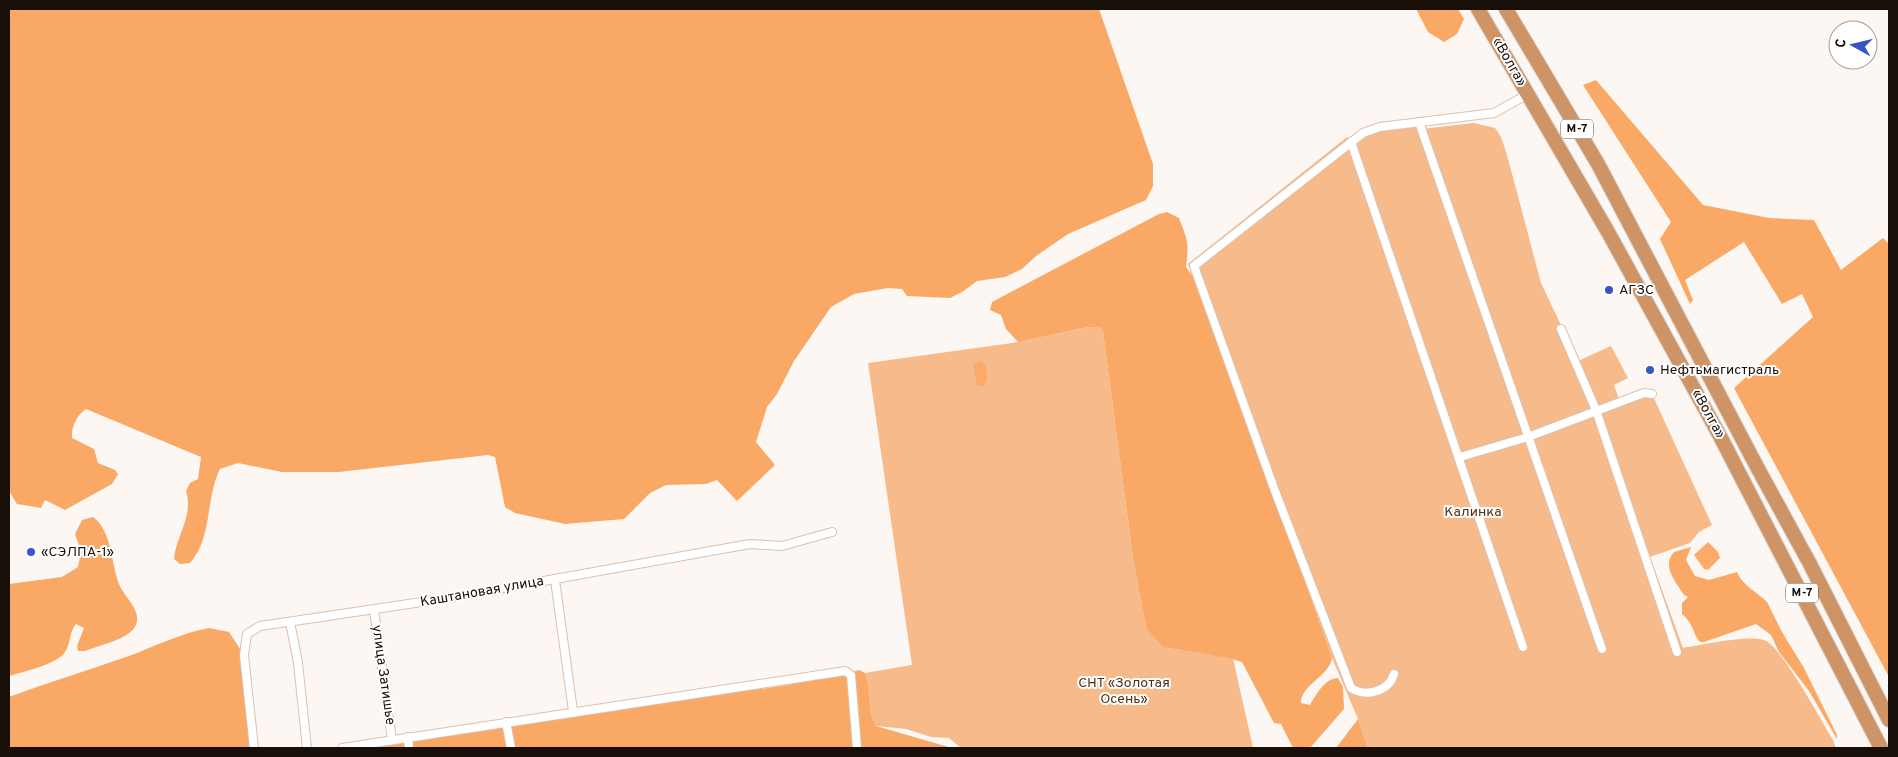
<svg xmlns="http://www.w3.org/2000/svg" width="1898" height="757" font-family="Overpass,sans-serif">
	<rect width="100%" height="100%" fill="#fcf7f3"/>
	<g fill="#f7ba8b">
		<path d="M1419,122L1422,129L1474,123L1495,128L1501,137L1507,155L1541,283L1578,361L1611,346L1628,378L1614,385L1620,402L1652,394L1712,525L1699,532L1690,543L1650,557L1683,648C1703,645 1746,635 1764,640C1780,644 1822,722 1833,740L1836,748H1368L1358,719L1332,658L1293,547L1188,264L1347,137L1351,142L1363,133Z"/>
		<path d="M1095,326L1100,327L1103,332L1133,558L1146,628L1168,648L1233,658L1253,748H961L949,738L931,737L906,729L876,726C867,710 872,691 865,673L912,665L868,363L1012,343Z"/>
	</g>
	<g fill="#f9a866">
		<path d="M9,9H1099L1153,164V186L1146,200L1068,234L1036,256L1022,269L1005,277L977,281L962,292L950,298L907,296L902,289L888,288L854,294L831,307L794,361L777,394L767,407L756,442L775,465L737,501L717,480L706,484L666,485L650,493L624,519L565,524L515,513L505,507L495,457L488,455L339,472H282L238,463L220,469C205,499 213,537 190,563L180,564L174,559C176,535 194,517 186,491L190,483L198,479L201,457L86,409C77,415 71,427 72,438L94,449L98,463L115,470L118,474L112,484L65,510L45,500L41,508L17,504L9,491Z"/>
		<path d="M1416,9H1458L1464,19L1457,34L1444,42L1428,32Z"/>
		<path d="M1596,80L1703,205L1769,218L1814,220L1841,270L1883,238L1889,244V677L1734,388L1813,317L1802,294L1782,304L1744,242L1685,280L1693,300L1690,304L1660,239L1671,222L1583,85Z"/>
		<path d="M1167,212L1179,218C1188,242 1189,242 1186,267L1192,275L1293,547L1332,658C1329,677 1301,684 1301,703L1310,705C1316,695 1325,678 1338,678L1343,687L1344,709L1310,748H1293L1281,724L1274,723L1242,662L1229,658L1163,647L1146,628L1133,558L1103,332L1100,327H1089L1018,342L1006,329L1001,315L990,310L992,302L1159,214Z"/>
		<path d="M93,517C112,531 111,563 119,584C124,597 142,610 136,625C129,640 99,645 85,651H78L77,646L84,628L76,624C69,632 71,643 65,652C58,664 23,672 9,676V584L62,577L78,567L81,551L75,534L82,520Z"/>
		<path d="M1691,547L1686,560L1695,576L1709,580L1737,572C1742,585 1757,592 1767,602L1782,632L1804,668L1837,735V739L1809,691L1779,652L1771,635L1756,624L1704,642H1700C1691,631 1696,627 1682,614V603L1688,597L1684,595C1676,582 1661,566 1674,552Z"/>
		<path d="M209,628L229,632L240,649L250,748H9V697C49,682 89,670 129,656C156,646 181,633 209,628Z"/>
		<path d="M859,670L865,673C872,691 867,710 876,726L952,748H859L853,672Z"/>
		<path d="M843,675H849L855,748H356L645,704L782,686Z"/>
		<path d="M1358,719L1368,748H1336Z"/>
	</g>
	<g fill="#fbaa68">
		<path d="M980,361L986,366L987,378L984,386L977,385L973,364Z"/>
		<path d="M1708,542L1718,552L1720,558L1708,570L1704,569L1694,555Z"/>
	</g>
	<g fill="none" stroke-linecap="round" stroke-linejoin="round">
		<defs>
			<g id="street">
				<path d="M1419,122L1602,649"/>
				<path d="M1351,142L1523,647"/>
				<path d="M1561,329L1596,410L1677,652"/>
				<path d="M1460,457L1528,437L1644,393L1652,394"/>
				<path d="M555,580L573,711"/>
				<path d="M374,610L392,740"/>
				<path d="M290,622L298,663L307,748"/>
				<path d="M1394,674C1389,691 1366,698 1351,688L1275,491L1194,266L1363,133L1380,127L1494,113L1528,94"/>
				<path d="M506,722L511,748"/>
				<path d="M408,737L409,748"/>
				<path d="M254,748L244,655L247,634L260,626L449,598L750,544L782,546L832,532"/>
				<path d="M342,748L845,671L851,675L857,748"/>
			</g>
			<g id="highway">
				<path d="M1478,9L1608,232L1721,438L1881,748"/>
				<path d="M1506,9L1598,164L1756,465L1810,564L1889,720"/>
			</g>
		</defs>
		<use href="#street" stroke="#dbc1ae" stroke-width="10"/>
		<use href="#highway" stroke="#d5d4d3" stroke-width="16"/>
		<use href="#street" stroke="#fff" stroke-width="8"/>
		<use href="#highway" stroke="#cf9466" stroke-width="14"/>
	</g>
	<g fill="#3954c6" stroke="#fff" stroke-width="2">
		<circle cx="1609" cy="290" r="5"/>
		<circle cx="1650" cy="370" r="5"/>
		<circle cx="31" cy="552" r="5"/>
	</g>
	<g text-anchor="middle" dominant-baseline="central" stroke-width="4" stroke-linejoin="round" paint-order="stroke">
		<g fill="#fff" stroke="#5d5752" stroke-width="1">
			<rect x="1561" y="119.5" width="32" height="19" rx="4"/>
			<rect x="1786" y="583.5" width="32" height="19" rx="4"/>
		</g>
		<g font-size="12" font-weight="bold" fill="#170f08">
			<text x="1577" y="129">М-7</text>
			<text x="1802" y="593">М-7</text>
		</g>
		<g font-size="14" fill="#170f08" stroke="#fff">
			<text transform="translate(1509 62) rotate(60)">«Волга»</text>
			<text transform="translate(1708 414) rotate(61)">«Волга»</text>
			<text transform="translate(482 592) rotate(-10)">Каштановая улица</text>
			<text transform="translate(383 675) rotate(82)">улица Затишье</text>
		</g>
		<g font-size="14" fill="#170f08" stroke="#fff" text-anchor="start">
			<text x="1619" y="290">АГЗС</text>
			<text x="1660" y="370">Нефтьмагистраль</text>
			<text x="41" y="552">«СЭЛПА-1»</text>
		</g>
		<g font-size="14" fill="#513014" stroke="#fff">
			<text x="1473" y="512">Калинка</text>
			<text x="1124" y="683">СНТ «Золотая<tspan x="1124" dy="16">Осень»</tspan></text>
		</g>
	</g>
	<rect width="1898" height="757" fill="none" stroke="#170f08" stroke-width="20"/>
	<g transform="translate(1853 45) rotate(278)"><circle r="24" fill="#ffffff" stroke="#a29f9c"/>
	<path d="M0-4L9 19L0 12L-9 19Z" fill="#3954c6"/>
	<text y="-8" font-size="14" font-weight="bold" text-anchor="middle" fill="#170f08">С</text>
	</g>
</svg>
